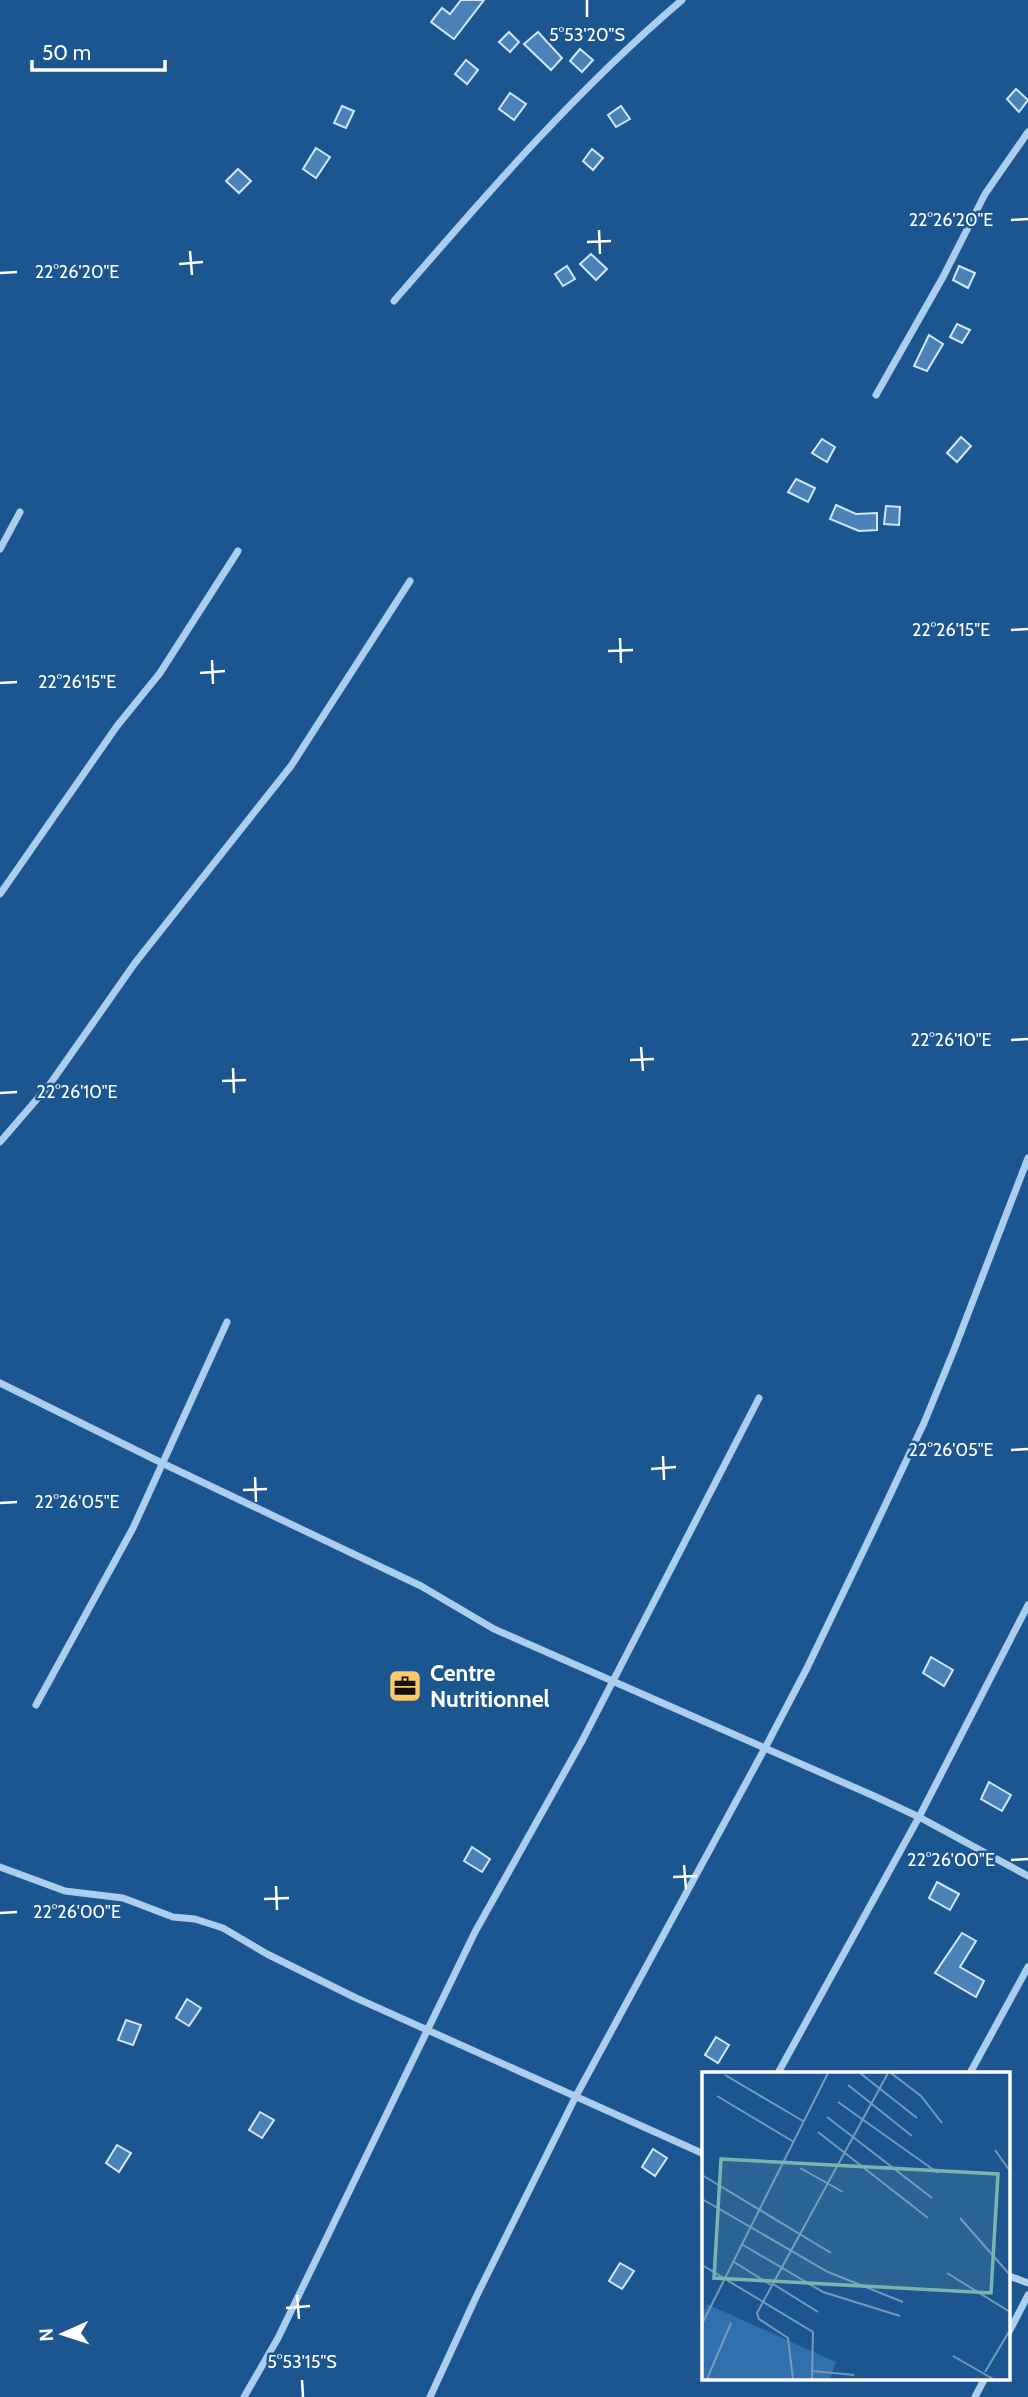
<svg xmlns="http://www.w3.org/2000/svg" width="1028" height="2397" font-family="Cabin,sans-serif">
	<rect width="100%" height="100%" fill="#1c5690"/>
	<g fill="#4a82b8" stroke="#d1e6fa" stroke-width="2">
		<path d="M461,0H484L454,39L431,22L442,8L450,14Z"/>
		<path d="M509,32L519,42L510,52L499,42Z"/>
		<path d="M538,32L562,58L551,70L524,44Z"/>
		<path d="M580,49L593,60L582,72L570,61Z"/>
		<path d="M466,60L478,70L467,84L455,74Z"/>
		<path d="M1016,89L1028,100L1019,112L1007,99Z"/>
		<path d="M510,93L526,104L514,120L499,109Z"/>
		<path d="M342,106L354,111L346,128L334,123Z"/>
		<path d="M621,106L630,119L616,127L608,115Z"/>
		<path d="M316,148L330,157L316,178L303,169Z"/>
		<path d="M592,149L603,158L593,170L583,161Z"/>
		<path d="M238,169L251,181L239,193L226,181Z"/>
		<path d="M591,254L607,269L596,280L580,264Z"/>
		<path d="M567,266L575,279L563,286L555,274Z"/>
		<path d="M959,266L975,273L968,288L953,280Z"/>
		<path d="M957,324L970,330L962,343L950,337Z"/>
		<path d="M929,335L943,344L927,371L914,366Z"/>
		<path d="M961,437L971,446L957,462L947,453Z"/>
		<path d="M822,439L835,447L827,462L812,453Z"/>
		<path d="M796,479L815,488L808,502L788,492Z"/>
		<path d="M836,505L856,514L877,513V530L859,531L830,519Z"/>
		<path d="M886,506L900,507L899,525L884,524Z"/>
		<path d="M931,1657L953,1670L944,1686L923,1673Z"/>
		<path d="M989,1782L1011,1795L1002,1811L981,1799Z"/>
		<path d="M472,1847L490,1859L482,1872L464,1861Z"/>
		<path d="M937,1882L959,1894L950,1910L929,1898Z"/>
		<path d="M962,1933L976,1941L960,1967L984,1981L976,1997L935,1973Z"/>
		<path d="M187,1999L201,2008L189,2026L176,2018Z"/>
		<path d="M126,2020L141,2025L133,2045L118,2040Z"/>
		<path d="M716,2037L729,2045L718,2063L705,2055Z"/>
		<path d="M260,2112L274,2120L262,2138L249,2130Z"/>
		<path d="M117,2145L131,2153L119,2172L106,2163Z"/>
		<path d="M653,2149L667,2158L655,2176L642,2167Z"/>
		<path d="M620,2263L634,2271L622,2289L609,2281Z"/>
	</g>
	<g fill="none" stroke-linecap="round" stroke-linejoin="round">
		<g stroke="#abcdee" stroke-width="7">
			<path d="M394,301C485,196 576,90 682,0"/>
			<path d="M876,395L943,277L985,194L1028,132"/>
			<path d="M0,549L20,512"/>
			<path d="M0,894L117,726L160,673L238,551"/>
			<path d="M0,1142L50,1084L135,963L291,766L410,581"/>
			<path d="M0,1383L164,1464L421,1586L494,1629L874,1796L919,1817L1028,1876"/>
			<path d="M36,1705L133,1528L227,1322"/>
			<path d="M0,1867L65,1891L123,1898L173,1917L195,1919L223,1928L267,1954L356,1998L704,2154"/>
			<path d="M778,2073L919,1817L1028,1605"/>
			<path d="M970,2073L1028,1967"/>
			<path d="M1009,2276L1028,2283"/>
			<path d="M1009,2332L1028,2295"/>
			<path d="M244,2397L278,2338L475,1932L582,1741L759,1398"/>
			<path d="M430,2397L477,2295L576,2096L765,1748L807,1668L872,1533L924,1423L954,1350L1028,1158"/>
			<path d="M975,2397L985,2378"/>
		</g>
	</g>
	<path fill="none" stroke="#fff" stroke-width="2.5" d="M587,0V17M1011,220L1028,219M599,230L600,254M587,242L611,241M190,251L192,275M179,264L203,262M0,273L17,272M1011,630L1028,629M620,638L621,663M608,651L633,650M212,660L213,684M200,673L225,671M0,683L17,682M1011,1040L1028,1039M641,1047L643,1071M630,1060L654,1059M233,1068L234,1093M222,1081L246,1080M0,1093L17,1092M1011,1450L1028,1449M663,1456L664,1480M651,1469L676,1467M255,1477L256,1502M243,1490L267,1489M0,1503L17,1502M1011,1860L1028,1859M684,1865L686,1889M673,1877L697,1876M276,1886L277,1910M264,1899L289,1898M0,1913L17,1912M297,2295L299,2319M286,2308L310,2306M302,2380L303,2397"/>
	<defs>
		<symbol id="office-square" viewBox="-11 -11 22 22"><rect x="-9" y="-9" width="18" height="18" rx="4" fill="#feca69" stroke="#1c5690"/><path d="M-6-3h4V-5.5h4V-3h4V5H-6ZM-1-4.5V-3h2v-1.5ZM-6 0V1H6V0Z" fill="#111"/></symbol>
	</defs>
	<g fill-rule="evenodd">
		<use href="#office-square" x="386" y="1667" width="38" height="38"/>
	</g>
	<g text-anchor="middle" dominant-baseline="central" stroke-width="5" stroke-linejoin="round" paint-order="stroke">
		<g font-size="23" font-weight="bold" fill="#fff" stroke="#1c5690" text-anchor="start">
			<text x="430" y="1673">Centre<tspan x="430" dy="26">Nutritionnel</tspan></text>
		</g>
	</g>
	<g transform="translate(702 2072)">
		<rect width="308" height="308" fill="#1c5690"/>
		<path d="M5,232L134,290L128,307H0V242Z" fill="#3070ad"/>
		<path fill="none" stroke="#779abc" stroke-width="2" d="M158,1L215,46M189,1L219,24L240,51M23,3L101,49M146,13L210,64M15,24L92,70M136,30L236,101M125,45L230,126M116,60L226,146M293,78L308,99M98,96L141,120M0,103L129,181M0,127L126,200L201,230M258,146L308,203M41,173L121,220L198,244M32,190L69,213M0,193L111,260L110,307M245,201L308,240M71,212L116,240M0,252L126,1M251,284L291,307M110,299L152,303M283,300L308,258M5,307L29,251M91,307L86,266L57,247L55,241L186,1"/>
		<path fill="#7bb4af" fill-opacity="0.15" stroke="#7bb4af" stroke-width="3.5" d="M19,87L296,102L289,221L12,206Z"/>
		<rect width="308" height="308" fill="none" stroke="#fff" stroke-width="3.5"/>
	</g>
	<g font-size="18" text-anchor="middle" fill="#fff" stroke="#1c5690" stroke-width="5" stroke-linejoin="round" paint-order="stroke">
		<text x="587" y="41">5°53'20"S</text>
		<text x="951" y="226">22°26'20"E</text>
		<text x="77" y="278">22°26'20"E</text>
		<text x="951" y="636">22°26'15"E</text>
		<text x="77" y="688">22°26'15"E</text>
		<text x="951" y="1046">22°26'10"E</text>
		<text x="77" y="1098">22°26'10"E</text>
		<text x="951" y="1456">22°26'05"E</text>
		<text x="77" y="1508">22°26'05"E</text>
		<text x="951" y="1866">22°26'00"E</text>
		<text x="77" y="1918">22°26'00"E</text>
		<text x="302" y="2368">5°53'15"S</text>
	</g>
	<g transform="translate(63 2334) rotate(267)" stroke="#1c5690" stroke-width="5" paint-order="stroke">
	<path d="M0-5L12 26L0 18L-12 26Z" fill="#ffffff"/>
	<text y="-10" font-size="19" font-weight="bold" text-anchor="middle" fill="#ffffff">N</text>
	</g>
	<path d="M32 60v10h133v-10" fill="none" stroke="#ffffff" stroke-width="3.5"/>
	<text x="42" y="60" font-size="21" fill="#ffffff" stroke="#1c5690" stroke-width="5" paint-order="stroke">50 m</text>
</svg>
